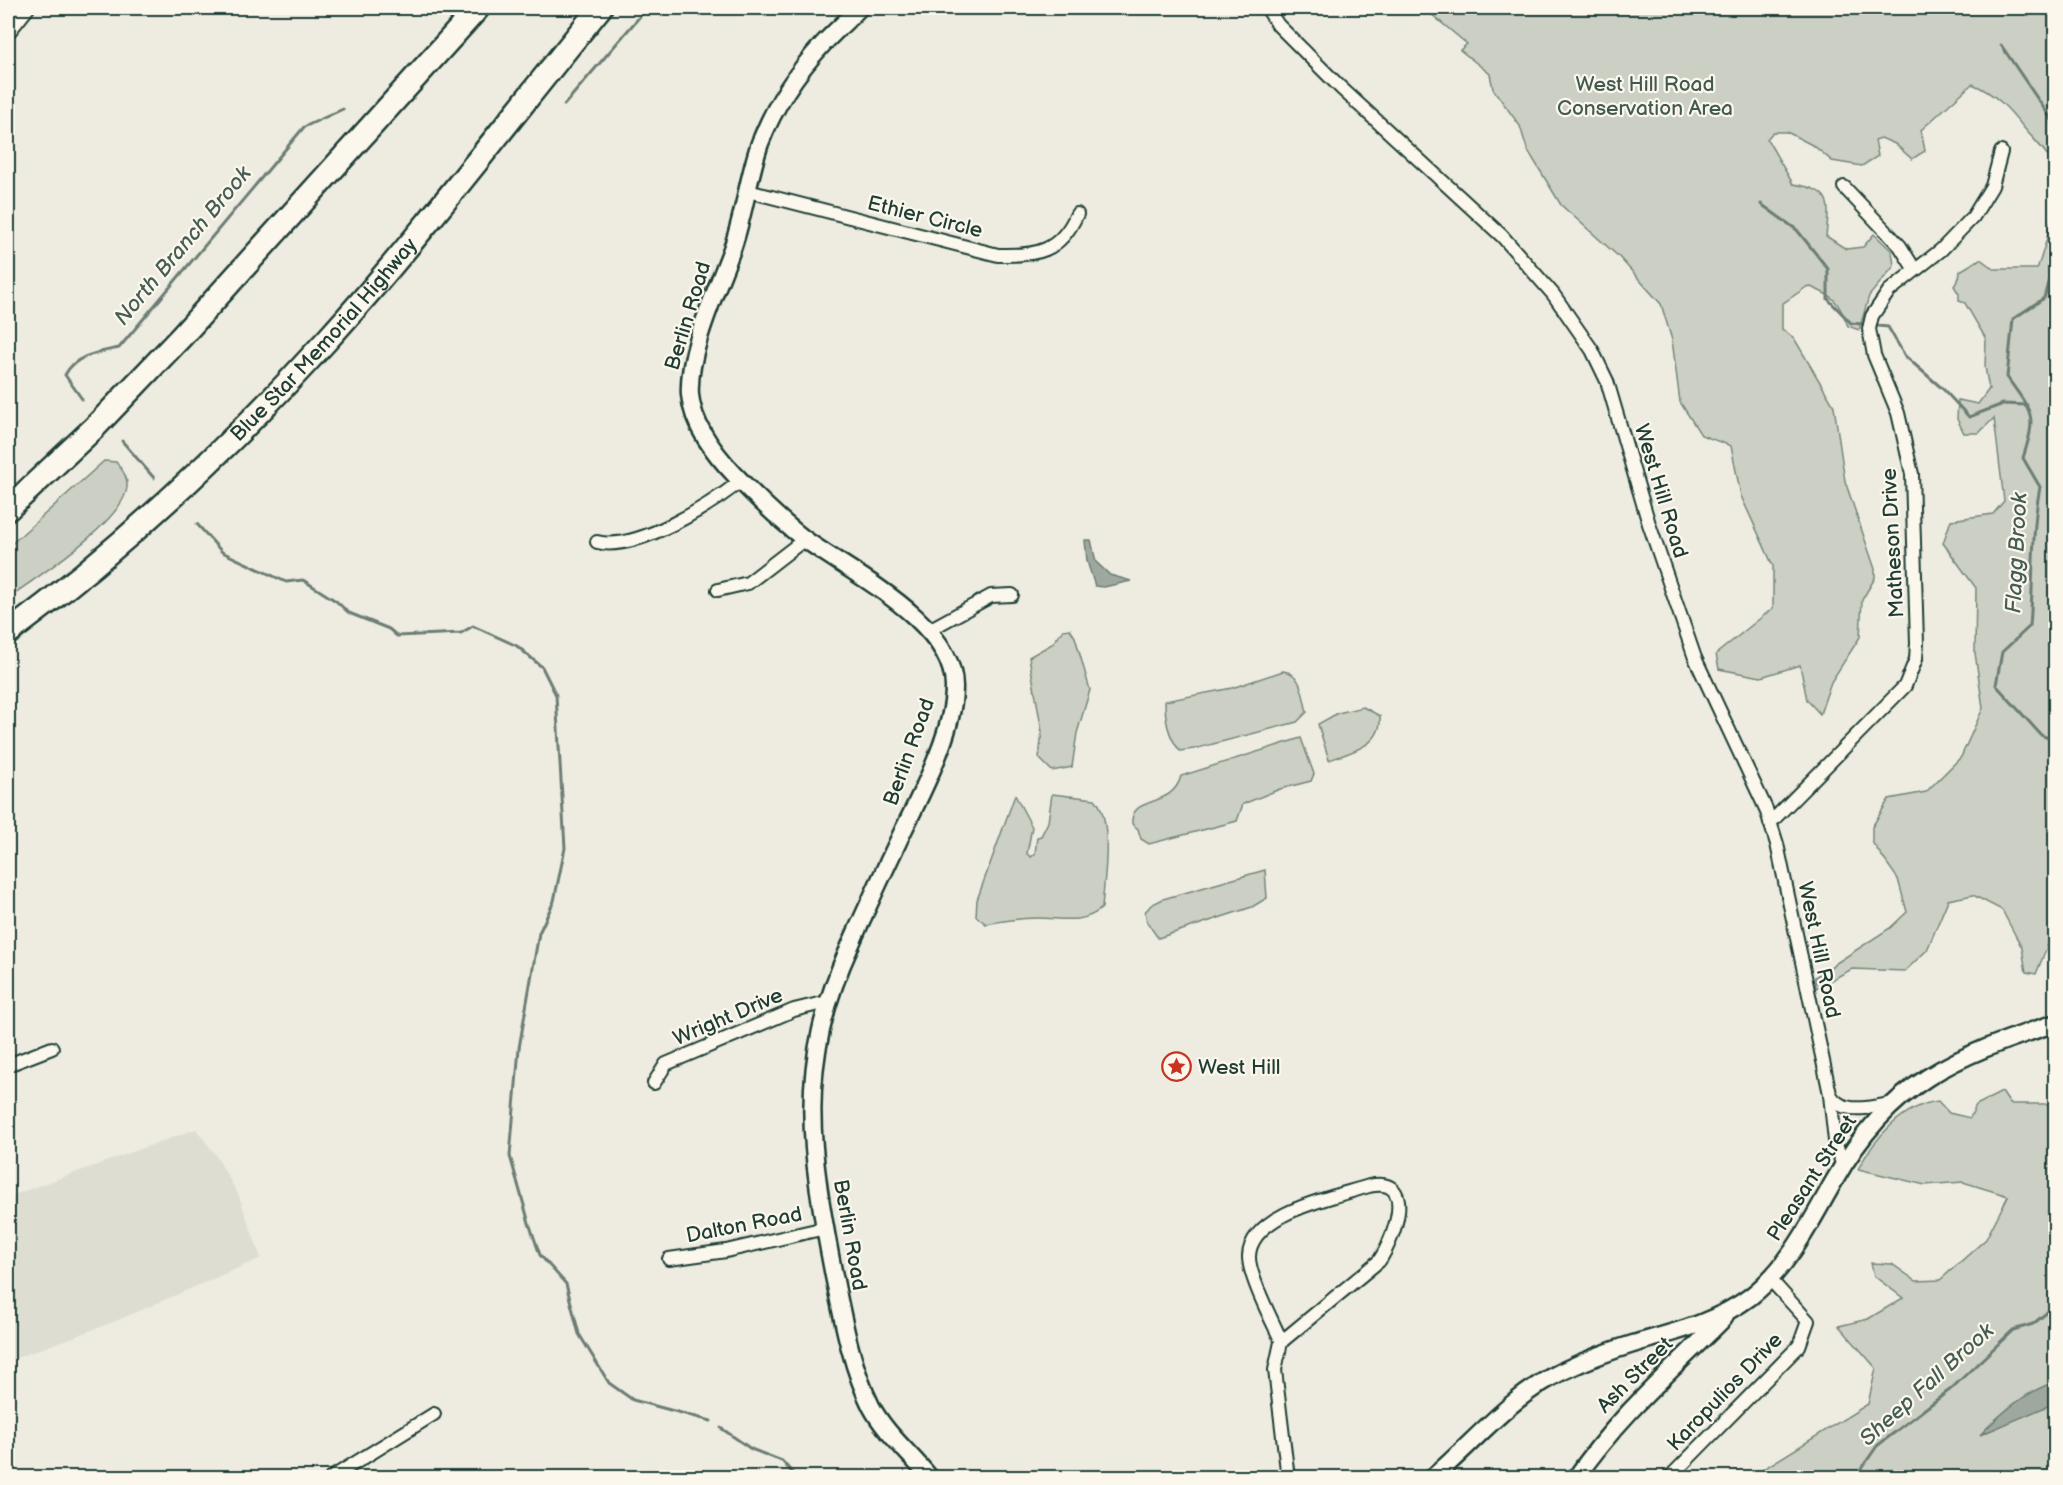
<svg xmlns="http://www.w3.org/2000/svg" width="2063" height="1485" font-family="'Balsamiq Sans',sans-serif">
	<rect width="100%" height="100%" fill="#eeece1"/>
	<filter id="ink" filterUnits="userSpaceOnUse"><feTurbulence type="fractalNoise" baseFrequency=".0167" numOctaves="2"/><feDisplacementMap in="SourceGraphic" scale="12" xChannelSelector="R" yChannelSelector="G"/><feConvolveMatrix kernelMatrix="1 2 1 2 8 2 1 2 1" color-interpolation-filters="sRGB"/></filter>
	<g filter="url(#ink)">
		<path fill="#ddddd2" d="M196,1129L215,1154L239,1196L261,1258L116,1321L8,1361V1197Z"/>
		<g fill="#cbcfc4" stroke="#75867c" stroke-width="1.5">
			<path d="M1404,8H2055L2056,934L2049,942L2036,974L2026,972L2022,948L2002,910L1973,895L1948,900L1927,950L1905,971L1852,969L1816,988L1815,977L1890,928L1907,912L1898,879L1872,842V827L1889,799L1926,792L1961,757L1983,708L1975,653L1976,588L1943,543L1951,520L1993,514L2004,501L1994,418L1979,433H1964L1957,419L1958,400L1978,404L1989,389L1985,367L1986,339L1965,303L1959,301V294L1954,286L1959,278L1960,271L1980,259L1994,269H2037C2046,245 2063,189 2053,165C2048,152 2033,139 2024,128C2009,109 1995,93 1972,84L1921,130L1925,151L1912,159L1895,144L1881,138L1875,140L1878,156L1862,166L1832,161L1814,146L1787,132H1773L1767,139L1793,184C1832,190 1830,201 1826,236L1846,249L1863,247L1874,234L1892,251L1894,266L1869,296L1859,330L1848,326C1838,300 1834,296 1808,286L1782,304V329L1794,338L1834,406L1845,481L1875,569V578L1862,600L1860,637L1831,682L1820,714L1807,700L1800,665L1761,677L1719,669L1716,654L1773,608V566L1741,496L1731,446L1701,435L1680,402L1672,340L1661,304L1619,257L1561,205L1527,149L1520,126L1493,89L1490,74L1460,50L1467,44L1431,14Z"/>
			<path d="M104,461L116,462C122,470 128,476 127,487C124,521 36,578 8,598V547Z"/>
			<path d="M1070,629L1075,637L1090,690L1077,733L1072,767L1052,771L1039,758L1042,732L1029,657L1052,644L1063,630Z"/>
			<path d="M1283,671C1302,672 1303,698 1307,712L1297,722L1194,749L1180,751C1168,736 1165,720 1165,701L1232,688Z"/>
			<path d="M1363,707L1380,716C1383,745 1352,752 1329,760L1318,724L1338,713Z"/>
			<path d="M1301,738L1314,774L1311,781L1280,789L1243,804L1237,821L1149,844L1141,839L1138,829L1132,824C1130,794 1172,810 1181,776Z"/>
			<path d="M1052,794L1095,799C1114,820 1104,880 1102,908C1083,925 1062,918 1038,918C1021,918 1003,921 986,924L976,916L977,900L1015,795L1032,827L1027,854L1031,857L1035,854L1037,837L1041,836L1048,822Z"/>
			<path d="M1265,870L1267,898L1252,907L1158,938L1147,922L1145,912L1151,905L1163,899Z"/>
			<path d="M2002,1092L2010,1104H2055L2056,1107L2055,1477L1749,1478L1868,1404L1876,1368L1839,1326L1868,1319L1903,1298L1874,1276L1871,1263L1892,1264L1916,1281L1940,1280L1986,1239L2008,1196L1963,1182L1925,1185L1858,1169C1875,1138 1902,1106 1938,1101L1949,1113L1970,1118L1976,1105Z"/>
		</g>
		<g fill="#9fa89f" stroke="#6c7d74" stroke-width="1.5">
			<path d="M1085,540H1091L1096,562L1110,575L1131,581L1104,587L1095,586L1087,561Z"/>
			<path d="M2055,1382V1403L1980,1435C2002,1412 2025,1392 2055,1382Z"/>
		</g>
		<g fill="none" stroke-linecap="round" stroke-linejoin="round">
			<g stroke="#6c7d74" stroke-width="3">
				<path d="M2001,45L2056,126"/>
				<path d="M564,105L647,8"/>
				<path d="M1761,204L1797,230L1828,269V299L1851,323L1862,324"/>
				<path d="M2056,254L2044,298L2013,319L2007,377C2033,414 2037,414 2023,458L2040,487C2031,533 2034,579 2030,626L2002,652L1996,685L2041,735L2056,741"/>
				<path d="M1878,326L1888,327L1905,356L1944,390L1969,417L2003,404L2027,405"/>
				<path d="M82,399L65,375C75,355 99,352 119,348L304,127L343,109"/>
				<path d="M122,441L154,478"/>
				<path d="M197,524L222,552L286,582L303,580L336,601L349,613L389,629L397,636L461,633L473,626L517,646L542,667L556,695L565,848L554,901L539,933L519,1048L510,1156L529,1223L540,1255L566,1284L579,1334L609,1383L633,1400L711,1421"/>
				<path d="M721,1428L751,1449L782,1461L797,1478"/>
				<path d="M1855,1478L1877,1446L1952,1388L2013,1330L2033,1324L2056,1305"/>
			</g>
			<defs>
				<g id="street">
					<path d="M1267,8L1278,25L1341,88L1502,236L1553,294L1592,350L1607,381L1649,524L1695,658L1766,809L1777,844L1830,1094C1841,1116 1871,1107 1890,1104"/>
					<path d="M8,33L28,8"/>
					<path d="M1844,187L1900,246L1915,270"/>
					<path d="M748,191L998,255C1037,256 1060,252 1077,214"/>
					<path d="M597,542C637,552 710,505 741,481"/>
					<path d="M718,590L748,583L805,539"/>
					<path d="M927,631L991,596L1012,595"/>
					<path d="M1770,823L1905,686L1916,659L1917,643L1912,474L1898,413L1874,355L1869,329L1872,316L1889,291L1941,250L1973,217L1992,186L2001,152"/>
					<path d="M8,1065L52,1048"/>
					<path d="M654,1083L666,1064L794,1010L827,1002"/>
					<path d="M1830,1095L1835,1141L1843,1167"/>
					<path d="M669,1259L726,1251L825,1228"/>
					<path d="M1282,1342C1273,1323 1248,1275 1249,1256C1251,1212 1335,1197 1369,1186C1419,1175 1393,1241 1379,1261L1281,1342L1275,1370L1288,1478"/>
					<path d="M1672,1475L1799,1346L1808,1321L1769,1278"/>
					<path d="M331,1478L434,1414"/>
				</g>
				<g id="secondary">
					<path d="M859,8C848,20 835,31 823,44C797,72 774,107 760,143C748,178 744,215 732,249C717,290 687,352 690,395C693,426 714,453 735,475C756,497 778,519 803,538C849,572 955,622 954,688C954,731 922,792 903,831C885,869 867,907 850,946C795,1066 810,1151 834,1276C843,1319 851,1366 871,1406C885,1433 911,1454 930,1478"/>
					<path d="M1432,1478C1476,1441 1509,1397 1561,1372C1584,1361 1609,1351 1633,1344C1674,1332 1715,1323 1750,1297C1789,1267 1811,1222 1834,1181C1890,1082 1953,1057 2056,1023"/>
					<path d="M1576,1478C1618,1416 1672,1370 1724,1318"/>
				</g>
				<g id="highway">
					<path d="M8,509L94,428L181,337L478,8"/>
					<path id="s1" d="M8,633C124,547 230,447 327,340C423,234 510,118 600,8"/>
				</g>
			</defs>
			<use href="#street" stroke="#1f3d34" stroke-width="16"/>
			<use href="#secondary" stroke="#1f3d34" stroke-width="21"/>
			<use href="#highway" stroke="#1f3d34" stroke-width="27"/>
			<use href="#street" stroke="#fbf7ec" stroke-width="12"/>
			<use href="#secondary" stroke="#fbf7ec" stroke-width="16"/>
			<use href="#highway" stroke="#fbf7ec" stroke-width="22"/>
		</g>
	</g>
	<defs>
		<symbol id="sight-ring" viewBox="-11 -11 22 22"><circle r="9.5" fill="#fbf7ec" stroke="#c8321e" stroke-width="1.5"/><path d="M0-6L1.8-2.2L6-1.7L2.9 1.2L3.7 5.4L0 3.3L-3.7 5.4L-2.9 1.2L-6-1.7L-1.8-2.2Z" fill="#c8321e"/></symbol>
	</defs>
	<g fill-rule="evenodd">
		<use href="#sight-ring" x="1160" y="1050" width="33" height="33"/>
	</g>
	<g text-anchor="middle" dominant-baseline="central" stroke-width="4.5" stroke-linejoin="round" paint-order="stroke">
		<g font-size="21" fill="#415a51" stroke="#fbf7ec">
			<text x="1645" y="84">West Hill Road<tspan x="1645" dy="24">Conservation Area</tspan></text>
		</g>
		<g font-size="21" fill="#1f3d34" stroke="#fbf7ec">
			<text transform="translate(925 217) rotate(14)">Ethier Circle</text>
			<text transform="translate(688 316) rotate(-73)">Berlin Road</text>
			<text stroke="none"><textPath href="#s1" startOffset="432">Blue Star Memorial Highway</textPath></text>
			<text transform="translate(1661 491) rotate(73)">West Hill Road</text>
			<text transform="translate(1893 543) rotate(-93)">Matheson Drive</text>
			<text transform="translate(909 752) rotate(-70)">Berlin Road</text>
			<text transform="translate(1819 950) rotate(78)">West Hill Road</text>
			<text transform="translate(728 1017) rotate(-23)">Wright Drive</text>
			<text transform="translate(1812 1178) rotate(-57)">Pleasant Street</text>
			<text transform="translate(744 1225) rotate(-11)">Dalton Road</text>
			<text transform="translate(850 1235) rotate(80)">Berlin Road</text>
			<text transform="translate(1635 1375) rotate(-45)">Ash Street</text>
			<text transform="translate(1725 1392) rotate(-46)">Karopulios Drive</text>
		</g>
		<g font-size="21" fill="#1f3d34" stroke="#fbf7ec" text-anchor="start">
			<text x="1198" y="1067">West Hill</text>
		</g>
		<g font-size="22" font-style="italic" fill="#455d54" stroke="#fbf7ec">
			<text transform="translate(183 246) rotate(-50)">North Branch Brook</text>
			<text transform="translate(2017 553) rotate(-87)">Flagg Brook</text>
			<text transform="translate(1927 1385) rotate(-42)">Sheep Fall Brook</text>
		</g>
	</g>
	<rect width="2063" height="1485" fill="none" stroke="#fbf7ec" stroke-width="30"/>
	<rect x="15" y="15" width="2033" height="1455" fill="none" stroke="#1f3d34" stroke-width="2" filter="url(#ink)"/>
</svg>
